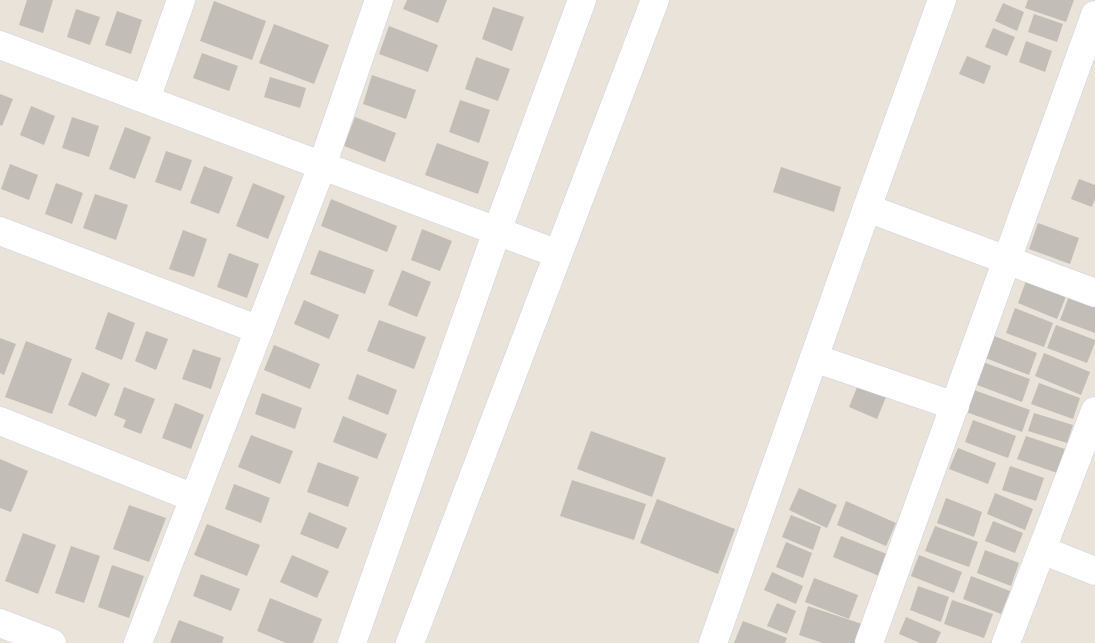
<svg xmlns="http://www.w3.org/2000/svg" width="1095" height="643" font-family="'Space Grotesk',sans-serif">
	<rect width="100%" height="100%" fill="#eae3d9"/>
	<g fill="#c2bdb6">
		<path d="M27,0H53L43,33L19,25Z"/>
		<path d="M407,0H447L438,23L403,9Z"/>
		<path d="M1028,0H1074L1066,22L1025,8Z"/>
		<path d="M214,1L266,21L252,60L200,41Z"/>
		<path d="M1003,3L1024,12L1017,31L995,21Z"/>
		<path d="M493,7L524,17L512,51L482,39Z"/>
		<path d="M76,9L100,17L90,45L67,37Z"/>
		<path d="M117,11L142,20L131,54L105,45Z"/>
		<path d="M1034,14L1063,24L1057,42L1028,32Z"/>
		<path d="M274,24L329,45L314,84L259,63Z"/>
		<path d="M389,26L438,45L428,72L379,54Z"/>
		<path d="M993,28L1015,37L1007,56L985,47Z"/>
		<path d="M1026,41L1052,51L1045,72L1019,62Z"/>
		<path d="M202,53L238,66L229,91L193,78Z"/>
		<path d="M967,56L991,66L984,84L959,74Z"/>
		<path d="M476,57L510,69L498,101L465,89Z"/>
		<path d="M372,75L416,90L406,119L363,104Z"/>
		<path d="M270,77L306,88L300,108L264,97Z"/>
		<path d="M0,94L13,99L2,126L0,125Z"/>
		<path d="M460,100L490,110L479,143L449,132Z"/>
		<path d="M31,106L55,116L44,145L20,135Z"/>
		<path d="M72,117L99,126L89,157L62,148Z"/>
		<path d="M355,117L396,133L385,162L344,146Z"/>
		<path d="M125,127L151,137L135,179L109,169Z"/>
		<path d="M437,143L489,162L478,194L425,175Z"/>
		<path d="M166,151L192,160L181,191L155,182Z"/>
		<path d="M10,164L38,175L29,200L1,189Z"/>
		<path d="M204,166L233,177L219,214L190,203Z"/>
		<path d="M781,167L841,187L834,212L773,192Z"/>
		<path d="M1079,179L1095,185V199L1092,207L1071,199Z"/>
		<path d="M56,183L83,193L72,224L45,214Z"/>
		<path d="M253,183L285,196L268,239L236,226Z"/>
		<path d="M95,194L128,205L116,240L83,228Z"/>
		<path d="M331,199L397,226L387,252L321,226Z"/>
		<path d="M1038,223L1079,238L1070,264L1029,249Z"/>
		<path d="M422,229L452,241L440,271L411,260Z"/>
		<path d="M183,230L207,239L194,277L169,269Z"/>
		<path d="M319,250L374,270L365,294L310,274Z"/>
		<path d="M229,253L259,264L247,298L217,287Z"/>
		<path d="M402,270L431,282L417,317L388,305Z"/>
		<path d="M1027,278L1067,294L1057,319L1018,303Z"/>
		<path d="M1071,291L1095,300V333L1060,320Z"/>
		<path d="M304,300L339,315L329,339L294,324Z"/>
		<path d="M1015,308L1053,323L1044,347L1006,333Z"/>
		<path d="M108,312L135,323L122,360L95,349Z"/>
		<path d="M379,320L426,337L414,369L367,351Z"/>
		<path d="M1056,325L1095,340V343L1087,363L1047,348Z"/>
		<path d="M146,331L168,339L156,370L135,361Z"/>
		<path d="M992,335L1037,353L1029,375L983,357Z"/>
		<path d="M0,338L16,344L4,375L0,373Z"/>
		<path d="M26,341L72,359L52,414L5,397Z"/>
		<path d="M274,345L320,364L310,389L264,370Z"/>
		<path d="M193,349L221,358L211,389L182,379Z"/>
		<path d="M1044,353L1090,372L1081,395L1035,376Z"/>
		<path d="M980,361L1030,379L1022,402L972,383Z"/>
		<path d="M82,372L110,384L96,417L68,405Z"/>
		<path d="M357,374L397,390L388,415L348,399Z"/>
		<path d="M1039,383L1080,398L1073,419L1031,404Z"/>
		<path d="M858,385L886,397L877,419L849,407Z"/>
		<path d="M124,387L155,399L141,434L123,427L126,420L114,415Z"/>
		<path d="M974,390L1030,410L1022,432L966,412Z"/>
		<path d="M262,393L302,408L295,429L255,414Z"/>
		<path d="M175,403L204,415L191,449L162,438Z"/>
		<path d="M1034,413L1073,425L1067,443L1028,431Z"/>
		<path d="M343,416L387,434L377,459L333,442Z"/>
		<path d="M973,420L1016,436L1008,458L965,442Z"/>
		<path d="M591,431L666,458L652,497L577,469Z"/>
		<path d="M251,435L293,451L280,484L238,467Z"/>
		<path d="M1026,436L1065,449L1057,473L1017,459Z"/>
		<path d="M958,448L996,463L988,484L949,469Z"/>
		<path d="M0,459L28,471L11,512L0,508Z"/>
		<path d="M318,462L359,477L348,507L307,492Z"/>
		<path d="M1010,466L1044,478L1036,501L1002,490Z"/>
		<path d="M572,480L646,504L634,540L560,516Z"/>
		<path d="M234,484L270,498L261,523L225,509Z"/>
		<path d="M799,488L837,505L827,528L789,510Z"/>
		<path d="M995,493L1033,509L1025,530L987,514Z"/>
		<path d="M946,498L982,512L974,537L937,523Z"/>
		<path d="M657,499L735,529L718,574L640,543Z"/>
		<path d="M846,501L896,523L886,546L837,525Z"/>
		<path d="M129,505L166,518L149,562L113,549Z"/>
		<path d="M309,512L347,528L338,549L300,534Z"/>
		<path d="M791,515L821,527L813,550L782,537Z"/>
		<path d="M993,521L1023,533L1015,553L985,541Z"/>
		<path d="M207,524L260,545L247,576L194,555Z"/>
		<path d="M935,526L978,542L969,567L925,551Z"/>
		<path d="M23,533L56,545L38,594L5,581Z"/>
		<path d="M841,536L892,556L884,578L833,557Z"/>
		<path d="M786,542L812,553L803,578L776,567Z"/>
		<path d="M71,546L100,556L84,603L55,593Z"/>
		<path d="M985,550L1019,563L1011,586L977,573Z"/>
		<path d="M292,555L329,571L317,598L280,582Z"/>
		<path d="M919,555L962,572L954,593L911,576Z"/>
		<path d="M112,565L144,576L129,618L98,607Z"/>
		<path d="M772,572L803,586L796,604L764,590Z"/>
		<path d="M201,574L240,589L231,611L193,596Z"/>
		<path d="M971,576L1010,591L1001,614L963,599Z"/>
		<path d="M814,578L858,595L849,619L805,602Z"/>
		<path d="M918,586L949,597L941,622L910,610Z"/>
		<path d="M270,598L322,619L313,643H286L257,631Z"/>
		<path d="M952,600L993,614L984,638L944,624Z"/>
		<path d="M777,603L796,611L787,634L767,626Z"/>
		<path d="M808,606L862,624L856,643H823L799,635Z"/>
		<path d="M906,617L941,632L936,643H920L899,634Z"/>
		<path d="M179,620L224,637L222,643H170Z"/>
		<path d="M743,621L787,638L785,643H734Z"/>
	</g>
	<g fill="none" stroke-linecap="round" stroke-linejoin="round">
		<defs>
			<g id="minor">
				<path d="M0,45L558,254"/>
				<path d="M146,99L181,0"/>
				<path d="M867,208L1095,293"/>
				<path d="M0,231L259,330"/>
				<path d="M814,358L955,406"/>
				<path d="M0,421L194,498"/>
				<path d="M1042,550L1095,571"/>
				<path d="M0,623L52,643"/>
				<path d="M138,643L322,166L379,0"/>
				<path d="M352,643L497,231L582,0"/>
				<path d="M410,643L655,0"/>
				<path d="M713,643L867,208L942,0"/>
				<path d="M869,643L1095,15"/>
				<path d="M1006,643L1095,411"/>
			</g>
		</defs>
		<use href="#minor" stroke="#cfd1e1" stroke-width="29"/>
		<use href="#minor" stroke="#fff" stroke-width="28"/>
	</g>
</svg>
